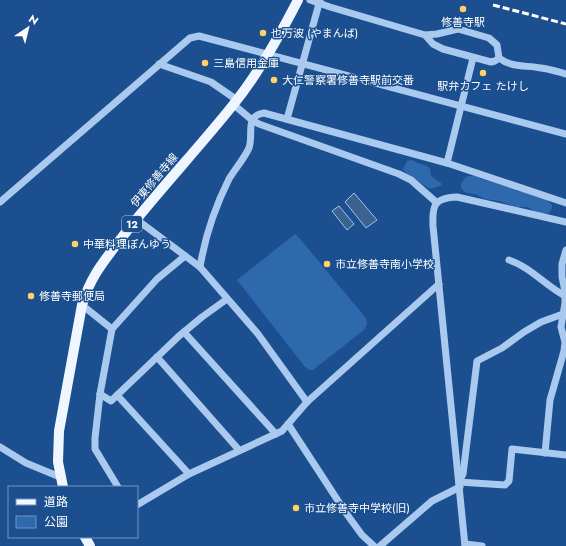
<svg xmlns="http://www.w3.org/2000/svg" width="566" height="546" font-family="Jost,'Noto Sans JP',sans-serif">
	<rect width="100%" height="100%" fill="#1b4f8f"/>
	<g fill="#2e69ad">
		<path d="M412,160C417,164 425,164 430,168L431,176L442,184L441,186L430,189C424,185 406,174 403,169L407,161Z"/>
		<path d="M468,176H476L482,179L510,187L517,191L524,192L537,197L546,199L552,205V208L549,213L542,214L535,212L528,207H517L499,201L485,199L475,194L466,193L461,188V184L464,179Z"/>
		<path d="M295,234L301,240L365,317C368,323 367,325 364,330L313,370H310L305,367L237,280Z"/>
	</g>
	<g fill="#3c6290" stroke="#9cc4f0">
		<path d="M354,193L377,220L366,228L345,202Z"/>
		<path d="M339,206L354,224L347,230L332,211Z"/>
	</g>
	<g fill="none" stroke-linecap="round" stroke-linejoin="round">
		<g stroke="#a9c9ee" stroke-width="7">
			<path d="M310,0L330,7L425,35L437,34L458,29L489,38L497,45L499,58L495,61L491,62L443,49L433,44L425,35"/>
			<path d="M499,58C512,68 526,65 541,68C550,69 558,72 566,74"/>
			<path d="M159,64L211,82L237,100"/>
			<path d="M234,105L252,120L259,124L399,174L411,180L436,202"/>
			<path d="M287,119L320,0"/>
			<path d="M447,163L473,58"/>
			<path d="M0,202L190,38L199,36L566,134"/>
			<path d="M136,219L200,267L258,334L307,402"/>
			<path d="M509,260C530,267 546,286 565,296"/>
			<path d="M200,267C205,237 215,207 229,179C235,169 244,159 249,148C254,134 244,116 264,113L447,163L566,203"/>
			<path d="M82,305L112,329"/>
			<path d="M563,314L541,322L524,332L502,348L477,361L463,474L459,482L505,485L509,481L512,449L566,455"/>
			<path d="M184,332L276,434"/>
			<path d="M157,357L239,450"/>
			<path d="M100,394L111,401L179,336L202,317L227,299"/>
			<path d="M117,395L189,474"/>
			<path d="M288,424L346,513L362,535L374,546"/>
			<path d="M0,447L26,463L60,477"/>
			<path d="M545,453L550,400L564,351L565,342L561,327L565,303V291L562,277V264L566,250"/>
			<path d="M118,487L95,449V438L100,394L112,329L157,279L185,256"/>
			<path d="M137,505L189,474L282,431L307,402L439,284"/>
			<path d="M465,544L482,546"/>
			<path d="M380,546L432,501L460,487"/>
			<path d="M465,546L433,226C432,205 434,198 457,197L566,222"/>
		</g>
		<g stroke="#f0f6ff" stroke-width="10">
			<path d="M63,487L58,462L59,431L82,305C91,275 105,260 123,236C158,191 197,150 233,105C259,73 279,37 298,0"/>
			<path d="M85,537L90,546"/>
		</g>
		<path stroke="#fff" stroke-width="3" stroke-dasharray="7 3" stroke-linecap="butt" d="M493,5L566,24"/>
	</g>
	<g fill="#ffd166" stroke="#1b4f8f" stroke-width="1.5">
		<circle cx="463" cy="9" r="4"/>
		<circle cx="263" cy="33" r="4"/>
		<circle cx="205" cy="63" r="4"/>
		<circle cx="483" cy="73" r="4"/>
		<circle cx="274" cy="80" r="4"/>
		<circle cx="75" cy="244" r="4"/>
		<circle cx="327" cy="264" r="4"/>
		<circle cx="31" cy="296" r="4"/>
		<circle cx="296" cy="508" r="4"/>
	</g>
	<g text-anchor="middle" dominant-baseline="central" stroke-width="3" stroke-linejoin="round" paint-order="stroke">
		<rect fill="#1b4f8f" stroke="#bbcadd" stroke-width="1" x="122" y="216" width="20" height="16" rx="3"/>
		<g font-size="10" font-weight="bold" fill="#fff">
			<text x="132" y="224">12</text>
		</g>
		<g font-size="11" fill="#fff" stroke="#1b4f8f" text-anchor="start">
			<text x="463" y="22" text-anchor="middle">修善寺駅</text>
			<text x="271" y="33">也万波 (やまんば)</text>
			<text x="213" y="63">三島信用金庫</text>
			<text x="282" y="80">大仁警察署修善寺駅前交番</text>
			<text x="483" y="86" text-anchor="middle">駅弁カフェ たけし</text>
			<text x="83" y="244">中華料理ぽんゆう</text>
			<text x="335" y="264">市立修善寺南小学校</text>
			<text x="39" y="296">修善寺郵便局</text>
			<text x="304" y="508">市立修善寺中学校(旧)</text>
		</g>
		<g font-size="11" fill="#fff" stroke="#1b4f8f">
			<text transform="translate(154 180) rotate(-50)">伊東修善寺線</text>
		</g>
	</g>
	<rect x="8" y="486" width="130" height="52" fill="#1b4f8f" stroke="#7695bc"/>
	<rect x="16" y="499" width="20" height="6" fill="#f0f6ff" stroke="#7695bc"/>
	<text x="44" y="506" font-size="12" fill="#ffffff">道路</text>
	<rect x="16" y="516" width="20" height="12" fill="#2e69ad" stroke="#7695bc"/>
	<text x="44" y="526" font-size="12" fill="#ffffff">公園</text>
	<g transform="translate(28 28) rotate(35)" stroke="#1b4f8f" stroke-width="3" paint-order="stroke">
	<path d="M0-3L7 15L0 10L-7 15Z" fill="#ffffff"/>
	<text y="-6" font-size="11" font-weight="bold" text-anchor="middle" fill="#ffffff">N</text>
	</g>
</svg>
